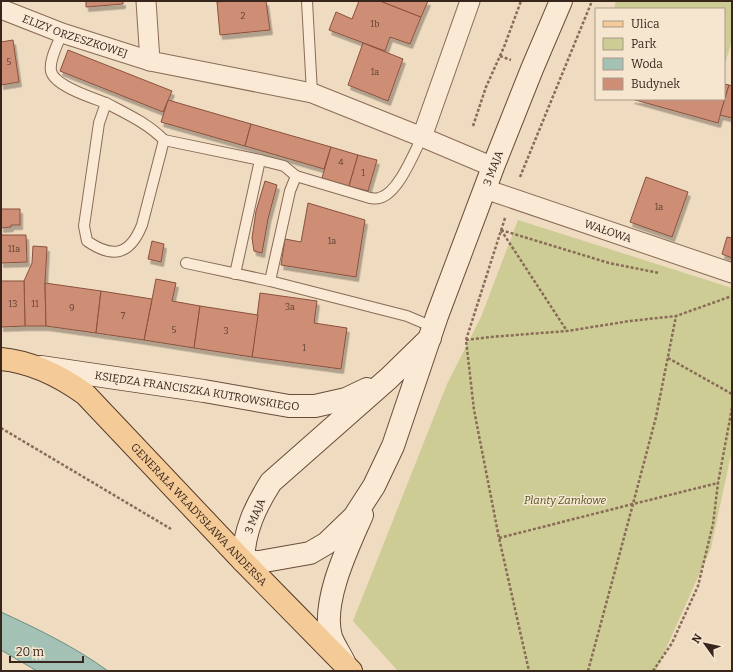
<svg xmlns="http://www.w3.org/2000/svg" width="733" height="672" font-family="Bitter,serif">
	<defs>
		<filter id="shadow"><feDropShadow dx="2.5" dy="4.5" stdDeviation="0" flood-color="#0004"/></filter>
	</defs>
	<rect width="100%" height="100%" fill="#efdbc0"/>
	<g fill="#cdcc94">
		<path d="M616,1H732V40L724,67V9H614Z"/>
		<path d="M518,220L732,288V450L711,548L656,671H398L353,621L447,384L481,317Z"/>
	</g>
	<path fill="#a3c1b4" stroke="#6a8f81" d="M1,612C38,629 75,647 108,671H37L1,650Z"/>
	<g fill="#ce8e75" stroke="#89513d" filter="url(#shadow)">
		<path d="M86,1H123V4L86,7Z"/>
		<path d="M225,1H266L270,30L220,35L217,2Z"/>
		<path d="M359,1H380L421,17L410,44L390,37L385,51L329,30L336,12L352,19Z"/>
		<path d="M380,1H428L421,17Z"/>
		<path d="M13,40L19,82L1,85V42Z"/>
		<path d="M363,43L403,59L388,101L348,85Z"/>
		<path d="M68,50L172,91L163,112L60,71Z"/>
		<path d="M724,84L729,85L718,123L632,99H724Z"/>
		<path d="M729,85L732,86V118L720,115Z"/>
		<path d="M168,100L251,124L245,146L161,122Z"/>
		<path d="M251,124L331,147L324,169L245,146Z"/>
		<path d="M331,147L358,155L349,186L322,178Z"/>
		<path d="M358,155L377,160L368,191L349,186Z"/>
		<path d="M646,177L688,192L672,237L630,222Z"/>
		<path d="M265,181L277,185L268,219L262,253L254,251L252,238L256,211Z"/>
		<path d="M308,203L365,220L356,277L281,265L285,239L301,242Z"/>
		<path d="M1,209H20V225H11V227L1,228Z"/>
		<path d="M1,235H26L27,262L1,263Z"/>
		<path d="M727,237L732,238V258L722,254Z"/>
		<path d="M152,241L164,244L161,262L148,259Z"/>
		<path d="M33,246L47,247L45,283L46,326H25L24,281L32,263Z"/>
		<path d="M156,279L176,283L172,301L200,306L194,348L144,340Z"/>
		<path d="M1,281H24L25,326L1,327Z"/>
		<path d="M45,283L101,291L96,333L46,326Z"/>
		<path d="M101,291L152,299L144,340L96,333Z"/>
		<path d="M260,293L317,301L314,323L347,328L341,369L252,357Z"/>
		<path d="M200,306L258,315L252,357L194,348Z"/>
	</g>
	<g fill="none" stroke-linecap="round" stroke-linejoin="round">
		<defs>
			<g id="lane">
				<path d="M307,1L312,93"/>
				<path d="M62,33C58,44 49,59 51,71C54,86 93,98 106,103L99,123L84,226L87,241C113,259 130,255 142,225L164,140L260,160L235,274"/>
				<path d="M106,103C127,114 147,123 164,140"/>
				<path d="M260,160L284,166L296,176"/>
				<path d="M186,263L270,281L407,316L433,327"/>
				<path d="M270,281L290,191L296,176L370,198C372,198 376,199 379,198C398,194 414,153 422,137"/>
			</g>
			<g id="street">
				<path d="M146,1L150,61"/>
				<path id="s1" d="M1,9L62,33L150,61L312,93L422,137L493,167"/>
				<path d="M422,137L470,1"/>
				<path id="s2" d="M485,189L732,273"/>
			</g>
			<g id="secondary">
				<path id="s3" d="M430,338L389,378L271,482C255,507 244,531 243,561L259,562L310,553L327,543L354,517L374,486L393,446L437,316L493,167L532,69L561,1"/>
				<path id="s4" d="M41,367L204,391L289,406H315L346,399L367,389"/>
				<path d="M344,662C340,654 334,645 331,637C321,602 348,547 362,515"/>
			</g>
			<g id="primary">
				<path id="s5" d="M1,359C33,362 60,376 85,394L243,561L351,671"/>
			</g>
		</defs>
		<use href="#lane" stroke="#896b58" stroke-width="12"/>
		<use href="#street" stroke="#896b58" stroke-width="21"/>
		<use href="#secondary" stroke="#6a4c3b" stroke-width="24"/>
		<use href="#primary" stroke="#563a2c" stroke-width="24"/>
		<g stroke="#896b58" stroke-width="2.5" stroke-dasharray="3 2" stroke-linecap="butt">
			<path d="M500,56L511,60"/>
			<path d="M473,126L486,87L504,47L521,1"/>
			<path d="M520,177L592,1"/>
			<path d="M505,218L466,340L474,410L499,538L529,671"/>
			<path d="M501,230L609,263L659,273"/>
			<path d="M501,230L567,331"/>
			<path d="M466,340L490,337L567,331L630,321L676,316L732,296"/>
			<path d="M668,358L732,394"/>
			<path d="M1,428L171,529"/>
			<path d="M499,538L633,504L656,417L676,316"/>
			<path d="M588,671L633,504L718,483"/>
			<path d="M653,671L672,643L698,586L713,524L718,483L732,408"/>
		</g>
		<use href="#lane" stroke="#fae9d4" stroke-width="10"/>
		<use href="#street" stroke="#fae9d4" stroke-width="19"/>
		<use href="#secondary" stroke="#fae9d4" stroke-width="22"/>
		<use href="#primary" stroke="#f4ca97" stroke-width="22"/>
	</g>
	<g text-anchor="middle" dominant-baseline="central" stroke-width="3" stroke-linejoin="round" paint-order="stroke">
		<g font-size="9" fill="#5e4033">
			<text x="243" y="16">2</text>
			<text x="375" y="24">1b</text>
			<text x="9" y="62">5</text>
			<text x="375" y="72">1a</text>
			<text x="341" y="162">4</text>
			<text x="363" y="173">1</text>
			<text x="659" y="207">1a</text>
			<text x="332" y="241">1a</text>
			<text x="14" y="249">11a</text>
			<text x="13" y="304">13</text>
			<text x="35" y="304">11</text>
			<text x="290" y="307">3a</text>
			<text x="72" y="308">9</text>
			<text x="123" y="316">7</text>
			<text x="174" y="330">5</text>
			<text x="226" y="331">3</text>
			<text x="304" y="348">1</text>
		</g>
		<g font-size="11" fill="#38261d" stroke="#f6e6d0">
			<text stroke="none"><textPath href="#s1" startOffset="79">ELIZY ORZESZKOWEJ</textPath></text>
			<text stroke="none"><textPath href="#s3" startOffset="801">3 MAJA</textPath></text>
			<text stroke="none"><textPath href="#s2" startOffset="130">WAŁOWA</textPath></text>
			<text stroke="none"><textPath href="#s4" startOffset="158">KSIĘDZA FRANCISZKA KUTROWSKIEGO</textPath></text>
			<text stroke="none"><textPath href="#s5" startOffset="258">GENERAŁA WŁADYSŁAWA ANDERSA</textPath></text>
			<text transform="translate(255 516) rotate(-68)">3 MAJA</text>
		</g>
		<g font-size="11" font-style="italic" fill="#4f5523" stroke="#f6e6d0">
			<text x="565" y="500">Planty Zamkowe</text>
		</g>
	</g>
	<rect width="733" height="672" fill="none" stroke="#38261d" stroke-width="4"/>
	<rect x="595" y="8" width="130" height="92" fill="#f6e6d0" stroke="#aa9988"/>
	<rect x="603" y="21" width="20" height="6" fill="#f4ca97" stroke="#aa9988"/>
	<text x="631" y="28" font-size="12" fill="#38261d">Ulica</text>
	<rect x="603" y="38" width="20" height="12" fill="#cdcc94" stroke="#aa9988"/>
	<text x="631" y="48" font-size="12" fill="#38261d">Park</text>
	<rect x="603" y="58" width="20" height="12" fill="#a3c1b4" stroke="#aa9988"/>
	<text x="631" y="68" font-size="12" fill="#38261d">Woda</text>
	<rect x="603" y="78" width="20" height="12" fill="#ce8e75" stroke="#aa9988"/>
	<text x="631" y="88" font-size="12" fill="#38261d">Budynek</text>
	<g transform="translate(705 644) rotate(303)" stroke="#f6e6d0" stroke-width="3" paint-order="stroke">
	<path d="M0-3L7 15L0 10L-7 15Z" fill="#38261d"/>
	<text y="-6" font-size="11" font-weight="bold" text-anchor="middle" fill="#38261d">N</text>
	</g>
	<path d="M10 656v6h73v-6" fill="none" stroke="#38261d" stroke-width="2"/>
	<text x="16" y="656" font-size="12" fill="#38261d" stroke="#f6e6d0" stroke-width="3" paint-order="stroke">20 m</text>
</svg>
